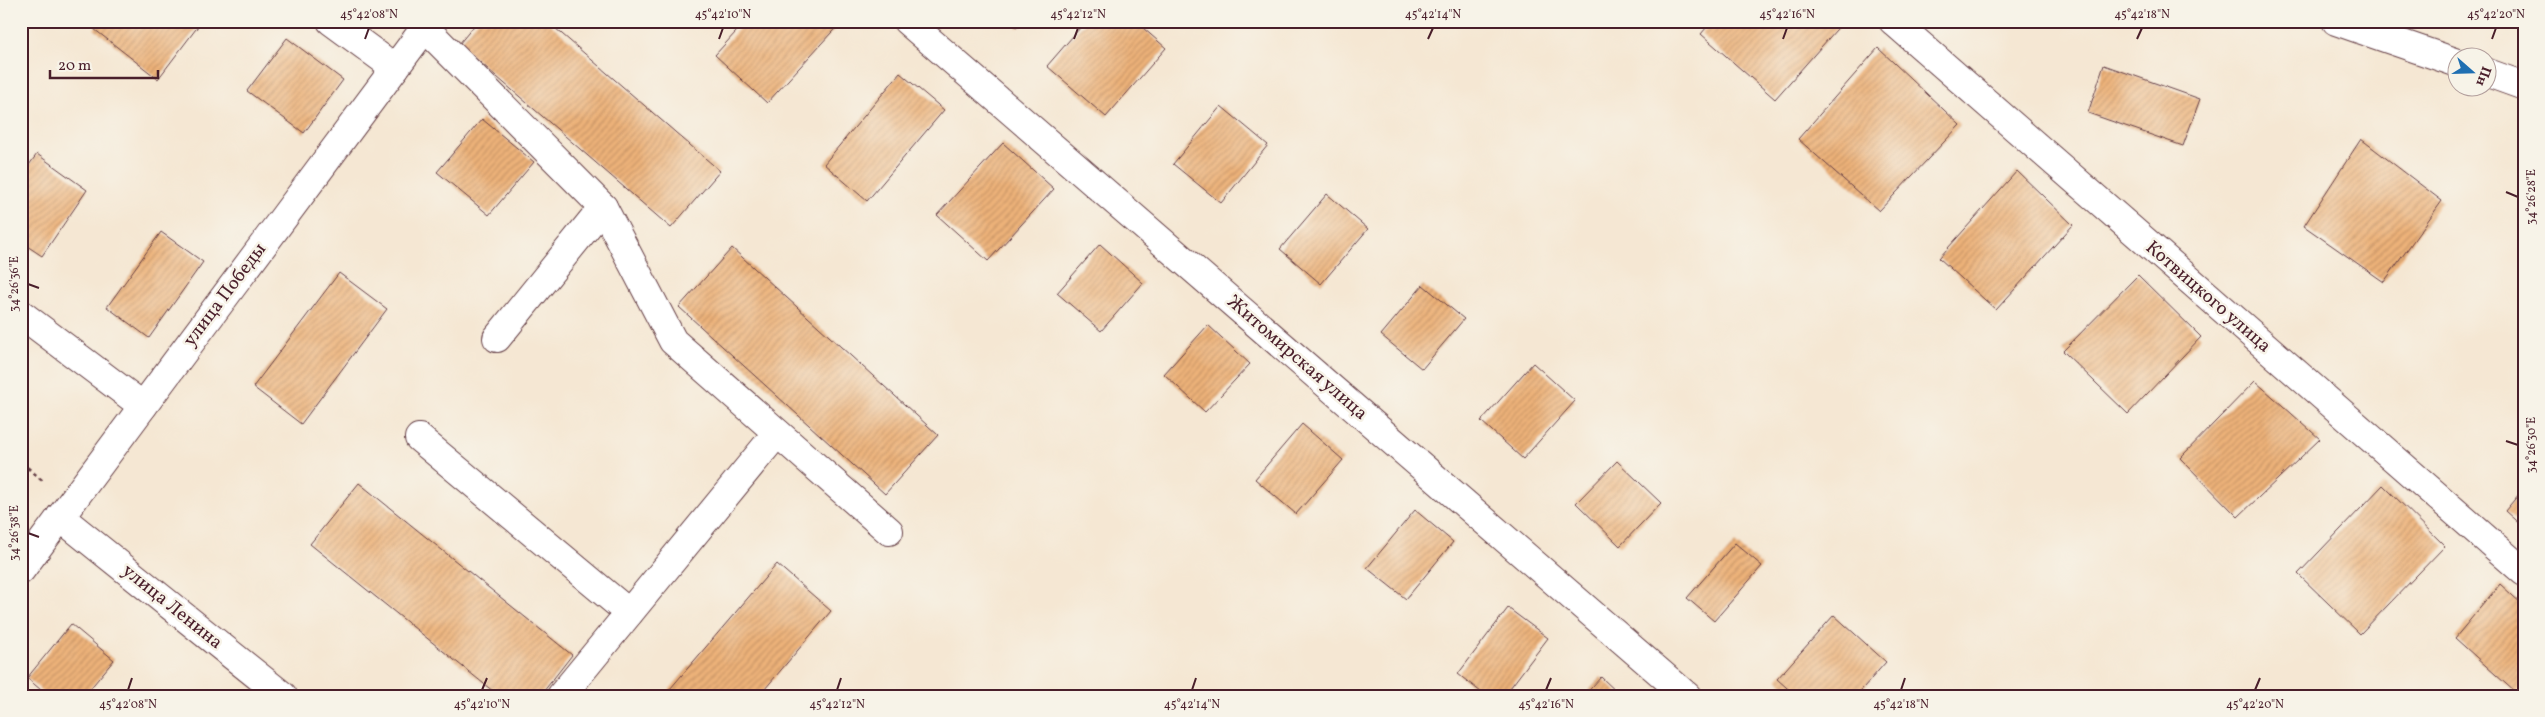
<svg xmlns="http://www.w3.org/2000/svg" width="2545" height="717" font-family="Vollkorn,serif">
	<defs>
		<pattern id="building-hatch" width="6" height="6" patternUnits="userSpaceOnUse" patternTransform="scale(1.25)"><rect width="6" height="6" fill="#edb279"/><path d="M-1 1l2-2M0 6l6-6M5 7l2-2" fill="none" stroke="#c29063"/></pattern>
	</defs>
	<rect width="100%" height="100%" fill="#f7f3e8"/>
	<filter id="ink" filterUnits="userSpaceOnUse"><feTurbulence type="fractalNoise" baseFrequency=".02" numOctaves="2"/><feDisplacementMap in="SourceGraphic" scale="10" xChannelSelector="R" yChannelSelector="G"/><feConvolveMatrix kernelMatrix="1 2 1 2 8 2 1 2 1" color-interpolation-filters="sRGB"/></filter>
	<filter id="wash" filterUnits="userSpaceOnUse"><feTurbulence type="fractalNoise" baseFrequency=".0096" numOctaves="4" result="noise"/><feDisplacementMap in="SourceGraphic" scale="20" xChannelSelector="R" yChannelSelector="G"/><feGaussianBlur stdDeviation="1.12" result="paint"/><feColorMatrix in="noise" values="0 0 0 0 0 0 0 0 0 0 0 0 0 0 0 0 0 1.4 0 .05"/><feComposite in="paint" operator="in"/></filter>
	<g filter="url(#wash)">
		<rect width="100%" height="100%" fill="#f5e7d3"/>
		<g id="blocks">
			<g fill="url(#building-hatch)">
				<path d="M100,21H202L158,79L94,29Z"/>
				<path d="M478,21H547L720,171L671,228L459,44Z"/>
				<path d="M746,21H842L767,103L715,55Z"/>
				<path d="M1010,21H1023L1018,28Z"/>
				<path d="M1086,21H1135L1166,48L1106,117L1047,66Z"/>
				<path d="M1712,21H1844L1775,99L1701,34Z"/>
				<path d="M287,38L343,80L304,133L247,91Z"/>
				<path d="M1878,48L1960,125L1879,211L1798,139Z"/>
				<path d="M2104,65L2200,99L2183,146L2088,113Z"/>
				<path d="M900,73L944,110L867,201L824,164Z"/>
				<path d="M1221,106L1268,145L1221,203L1173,164Z"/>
				<path d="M482,119L534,162L489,215L437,172Z"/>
				<path d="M2361,139L2442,201L2384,282L2304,226Z"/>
				<path d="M1003,143L1054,189L988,261L937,215Z"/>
				<path d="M37,154L87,190L42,256L21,242V176Z"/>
				<path d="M2017,171L2073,225L1996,310L1939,258Z"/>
				<path d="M1327,194L1368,229L1321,284L1280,249Z"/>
				<path d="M161,232L203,262L149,338L107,307Z"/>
				<path d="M1100,244L1143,283L1101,331L1057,293Z"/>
				<path d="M732,248L938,435L885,494L679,307Z"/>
				<path d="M339,273L387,309L301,424L253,387Z"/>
				<path d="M2138,275L2201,337L2128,414L2063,351Z"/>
				<path d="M1423,285L1464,319L1422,369L1381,335Z"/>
				<path d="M1208,325L1250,364L1205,412L1164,374Z"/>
				<path d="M1533,363L1575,401L1523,459L1481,421Z"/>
				<path d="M2255,381L2320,439L2238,517L2180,458Z"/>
				<path d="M1302,424L1343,460L1296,514L1255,479Z"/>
				<path d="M1617,461L1661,503L1620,546L1576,503Z"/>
				<path d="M359,483L572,655L540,696H499L310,544Z"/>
				<path d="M2383,485L2445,546L2360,634L2298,574Z"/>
				<path d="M2524,488V528L2505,511Z"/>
				<path d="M1415,510L1453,542L1406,599L1367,568Z"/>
				<path d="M1735,543L1762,566L1714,621L1687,598Z"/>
				<path d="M777,564L831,611L759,696H664Z"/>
				<path d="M2500,584L2524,606V684L2516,693L2455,638Z"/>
				<path d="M1508,608L1548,638L1504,696H1486L1458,674Z"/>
				<path d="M1834,615L1886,662L1856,696H1796L1777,679Z"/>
				<path d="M71,624L114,660L84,696H48L27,678Z"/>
				<path d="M1601,677L1621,696H1584Z"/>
			</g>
		</g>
	</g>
	<g filter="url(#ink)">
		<use href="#blocks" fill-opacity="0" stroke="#643d44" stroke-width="1"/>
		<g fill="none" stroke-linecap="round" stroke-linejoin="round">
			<defs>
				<g id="minor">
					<path d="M331,21L395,68"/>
					<path d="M907,21L1687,696"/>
					<path d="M1893,21L2524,572"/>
					<path d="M425,28L603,207L673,341L889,531"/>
					<path d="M21,314L143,406"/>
					<path d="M497,338L603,207"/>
					<path d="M419,438L629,613"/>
					<path d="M60,517L283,696"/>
					<path d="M21,570L430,21"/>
					<path d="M561,696L777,433"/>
				</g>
				<g id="highway">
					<path d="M2336,21L2458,63"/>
					<path d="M2488,73L2524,86"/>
				</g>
			</defs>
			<use href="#minor" stroke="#643d44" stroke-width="30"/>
			<use href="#highway" stroke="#643d44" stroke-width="30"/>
			<path stroke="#643d44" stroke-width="3" stroke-dasharray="4 4" stroke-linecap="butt" d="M21,462L45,483"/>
			<use href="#minor" stroke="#fff" stroke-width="28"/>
			<use href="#highway" stroke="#fff" stroke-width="28"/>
		</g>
	</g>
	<path fill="none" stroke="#4a1f2b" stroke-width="2" d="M365,39L369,28M719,39L723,28M1074,39L1078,28M1428,39L1433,28M1783,39L1787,28M2137,39L2142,28M2492,39L2496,28M2506,192L2518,197M28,284L39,288M2506,441L2518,445M28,533L39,537M128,690L132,678M482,690L487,678M837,690L841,678M1192,690L1196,678M1546,690L1551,678M1901,690L1905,678M2255,690L2260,678"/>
	<g text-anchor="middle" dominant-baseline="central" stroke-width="5" stroke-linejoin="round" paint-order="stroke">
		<g font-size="19" fill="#4a1f2b" stroke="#f7f3e8">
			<text transform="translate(225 295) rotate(-53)">улица Победы</text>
			<text transform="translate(2208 297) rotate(41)">Котвицкого улица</text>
			<text transform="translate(1297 358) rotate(41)">Житомирская улица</text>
			<text transform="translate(172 607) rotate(39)">улица Ленина</text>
		</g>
	</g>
	<rect width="2545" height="717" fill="none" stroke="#f7f3e8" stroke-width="55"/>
	<g transform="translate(2472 72) rotate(110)"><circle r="24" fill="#f7f3e8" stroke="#b29e9c"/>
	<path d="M0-4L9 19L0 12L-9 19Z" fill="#1f6fb2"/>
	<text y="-8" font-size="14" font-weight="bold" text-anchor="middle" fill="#4a1f2b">Пн</text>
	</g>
	<path d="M50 70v8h108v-8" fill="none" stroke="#4a1f2b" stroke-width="2.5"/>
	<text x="58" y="70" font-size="15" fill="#4a1f2b" stroke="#f7f3e8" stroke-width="4" paint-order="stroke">20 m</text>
	<rect x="28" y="28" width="2490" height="662" fill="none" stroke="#4a1f2b" stroke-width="2"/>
	<g font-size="12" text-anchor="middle" fill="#4a1f2b">
		<text x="369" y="18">45°42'08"N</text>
		<text x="723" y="18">45°42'10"N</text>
		<text x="1078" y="18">45°42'12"N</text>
		<text x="1433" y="18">45°42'14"N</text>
		<text x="1787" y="18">45°42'16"N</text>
		<text x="2142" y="18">45°42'18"N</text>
		<text x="2496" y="18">45°42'20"N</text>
		<text transform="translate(2531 197) rotate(-90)" y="4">34°26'28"E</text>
		<text transform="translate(14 284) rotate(-90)" y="4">34°26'36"E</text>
		<text transform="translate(2531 445) rotate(-90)" y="4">34°26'30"E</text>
		<text transform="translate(14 533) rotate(-90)" y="4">34°26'38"E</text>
		<text x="128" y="708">45°42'08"N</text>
		<text x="482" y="708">45°42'10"N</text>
		<text x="837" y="708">45°42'12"N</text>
		<text x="1192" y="708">45°42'14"N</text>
		<text x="1546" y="708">45°42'16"N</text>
		<text x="1901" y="708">45°42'18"N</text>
		<text x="2255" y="708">45°42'20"N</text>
	</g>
</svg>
